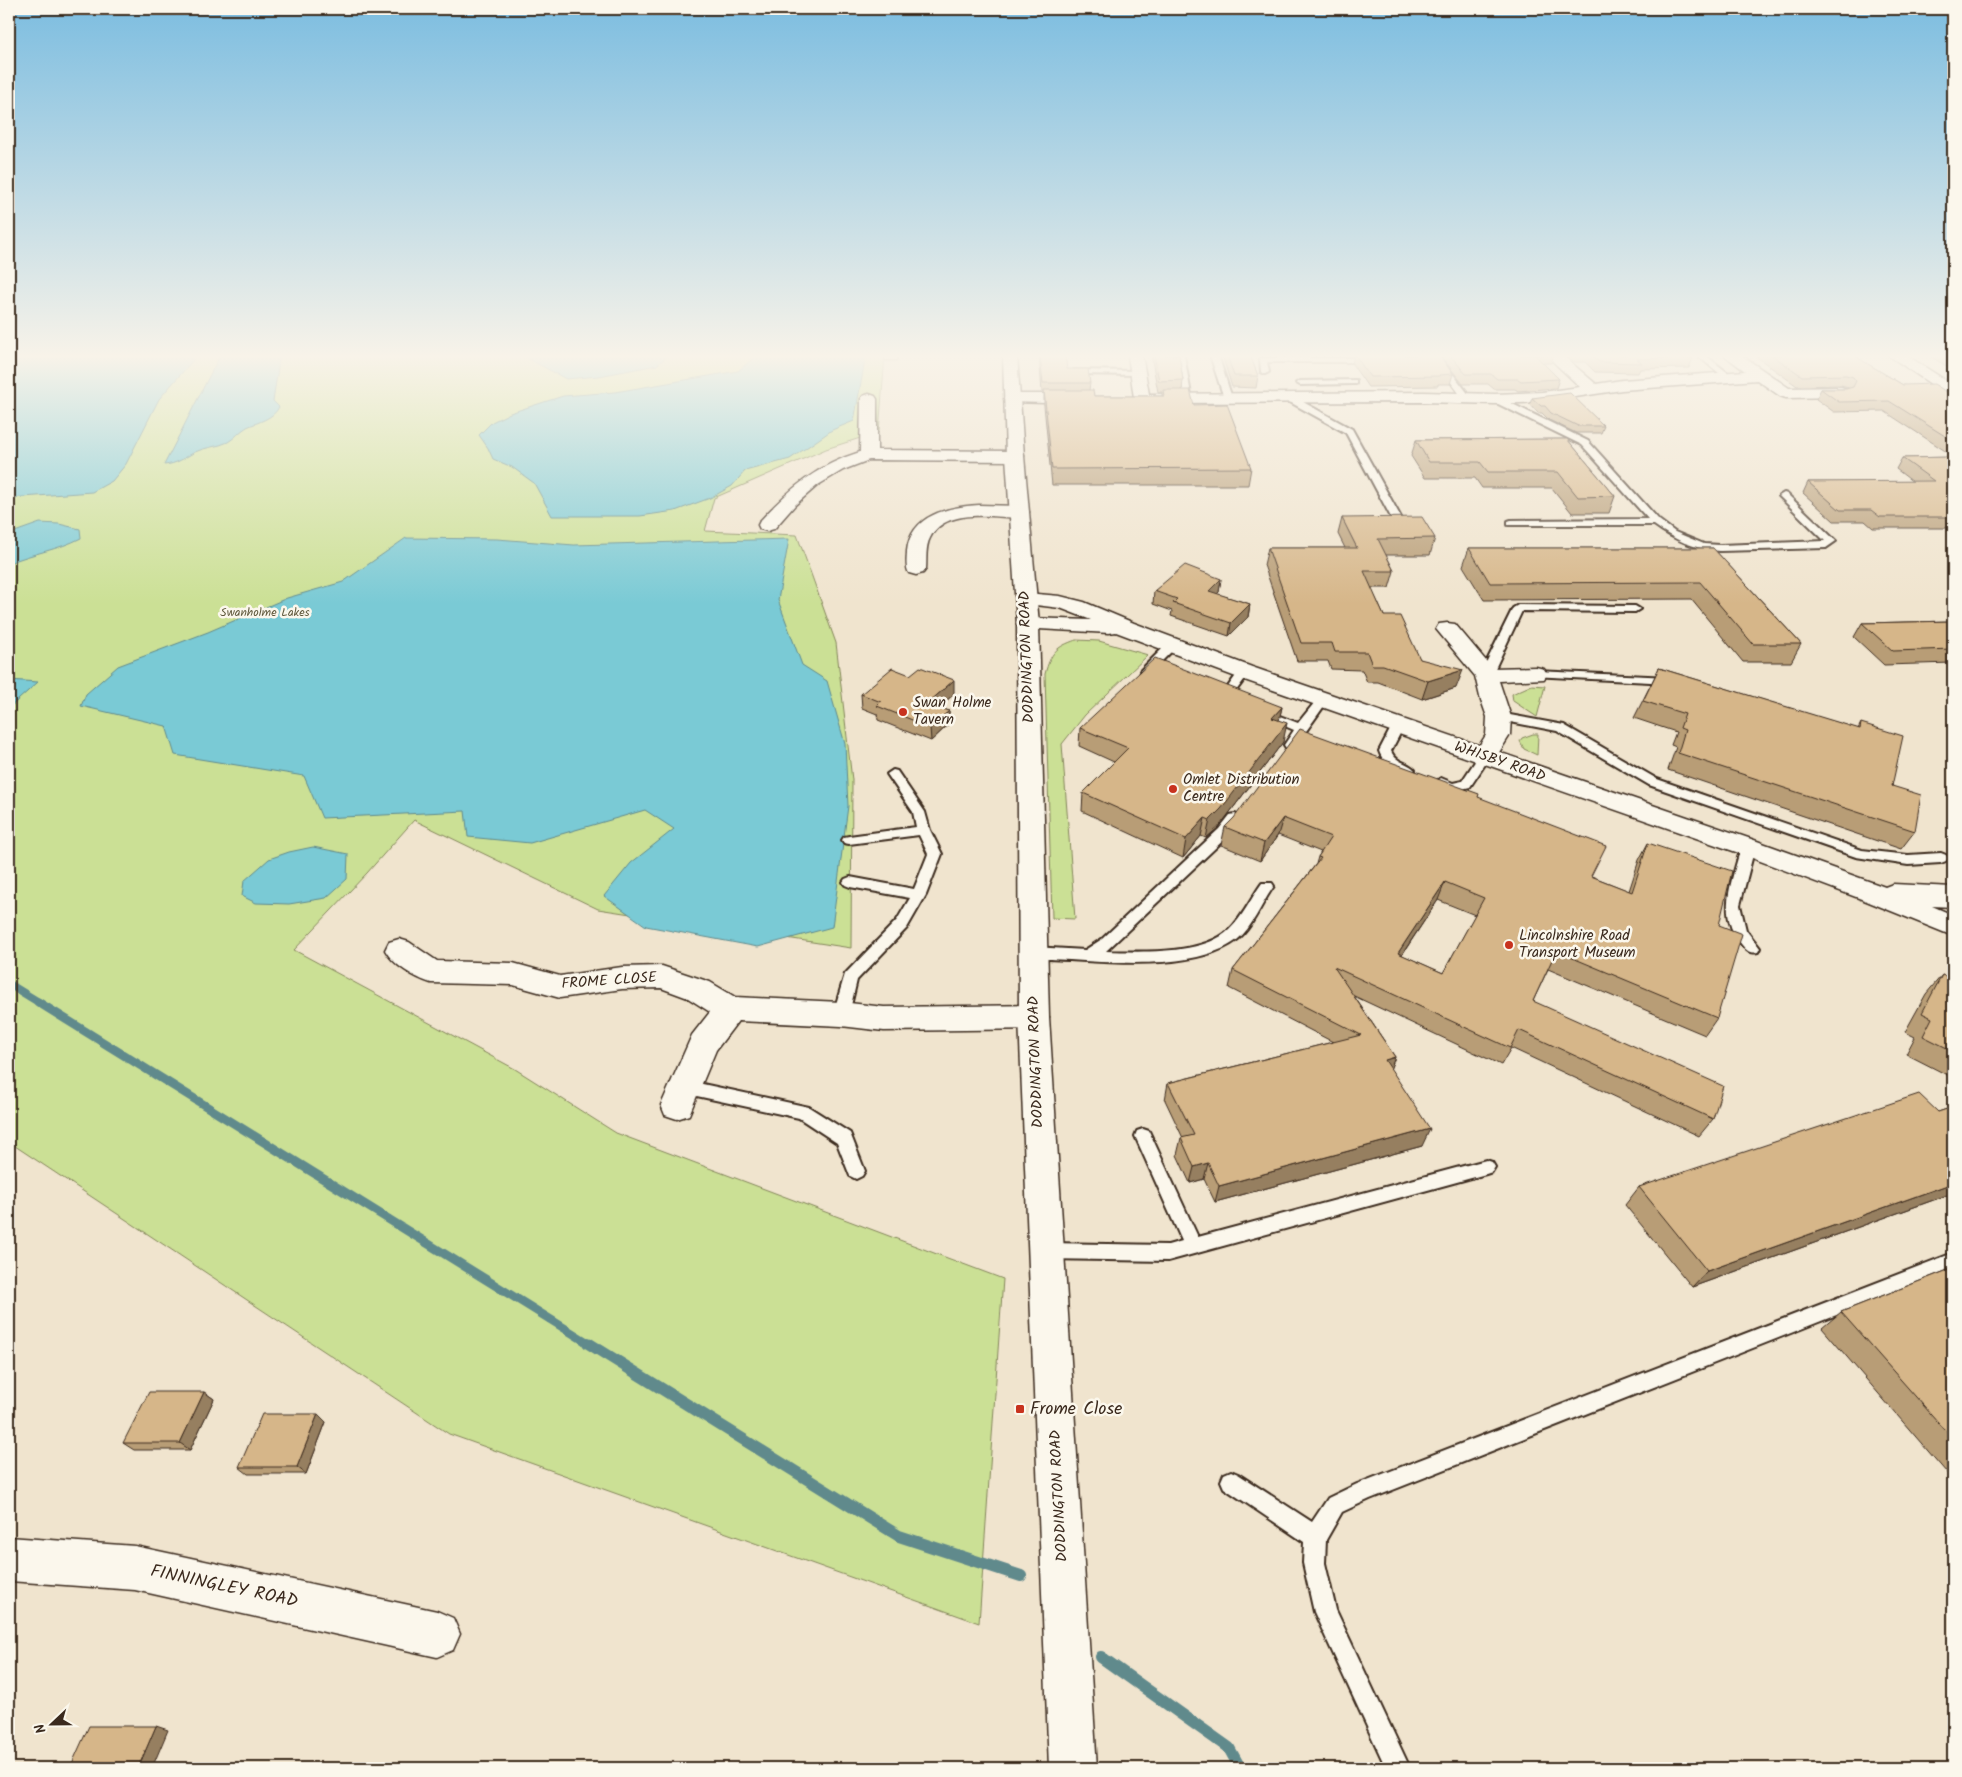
<svg xmlns="http://www.w3.org/2000/svg" width="1962" height="1777" font-family="Kalam,sans-serif">
	<rect width="100%" height="100%" fill="#f0e4ce"/>
	<filter id="ink" filterUnits="userSpaceOnUse"><feTurbulence type="fractalNoise" baseFrequency=".02" numOctaves="2"/><feDisplacementMap in="SourceGraphic" scale="10" xChannelSelector="R" yChannelSelector="G"/><feConvolveMatrix kernelMatrix="1 2 1 2 8 2 1 2 1" color-interpolation-filters="sRGB"/></filter>
	<g filter="url(#ink)">
		<g fill="#cbe095" stroke="#83855a">
			<path d="M9,355H885L879,432L826,449L714,498L705,531L797,535L836,643L852,780L851,948L598,909L414,820L367,873L294,950L515,1069L616,1133L1003,1279L979,1623L449,1434L9,1142Z"/>
			<path d="M1076,640L1099,641L1148,655L1085,715L1062,744L1075,919L1052,918L1045,674C1051,652 1056,647 1076,640Z"/>
			<path d="M1532,685L1545,686L1537,717L1513,701L1512,694Z"/>
			<path d="M1533,734H1538L1537,755L1524,749L1520,741L1522,738Z"/>
		</g>
		<g fill="#7acad5" stroke="#618a8c">
			<path d="M9,355H188L194,359L159,399L126,464L112,481L92,492L9,498Z"/>
			<path d="M220,355H280L273,401L279,407C273,419 258,422 247,427C240,431 235,438 228,442C218,447 205,447 195,452C184,458 177,464 164,465Z"/>
			<path d="M521,355H669L657,365L599,376L566,379Z"/>
			<path d="M757,355H866L854,421L832,430L790,459L745,471L732,486L710,498L675,511L640,516H552L534,483L512,467L493,459L488,448L479,435L492,422L510,413L563,396L615,392L738,371Z"/>
			<path d="M40,523L59,524L80,529L81,538C58,550 33,553 9,563V534Z"/>
			<path d="M406,538L497,539L574,545L789,539L778,600L802,665L827,681L845,744L848,806L832,927L758,947L646,926L604,896L631,863L674,829L645,810L530,843L468,837L465,811L322,818L304,776L175,755L166,726L81,706L86,694L118,666L208,632L287,598L343,582Z"/>
			<path d="M9,680L38,682L9,708Z"/>
			<path d="M313,847L348,854L347,879L326,898L289,904L256,903L242,896L244,881L269,859L289,852Z"/>
		</g>
		<g fill="none" stroke-linecap="round" stroke-linejoin="round">
			<path stroke="#618a8c" stroke-width="8" d="M9,984L40,1003"/>
			<path stroke="#618a8c" stroke-width="9" d="M38,1002L590,1344"/>
			<g stroke="#618a8c" stroke-width="12">
				<path d="M588,1343L899,1536L1021,1576"/>
				<path d="M1101,1657L1229,1748L1240,1768"/>
			</g>
			<defs>
				<g id="service">
					<path d="M1176,355H1184L1192,400L1185,398Z"/>
					<path d="M1210,355H1218L1232,398L1231,400L1224,398Z"/>
					<path d="M1431,355H1438L1470,396V400H1464Z"/>
					<path d="M1697,355H1705L1732,376L1725,378Z"/>
					<path d="M1260,358H1359L1363,360L1359,362H1267L1269,372L1265,374L1261,372Z"/>
					<path d="M1074,370L1138,371L1142,373L1138,375L1077,374H1074Z"/>
					<path d="M1356,380V384H1353L1300,385L1296,383L1300,381Z"/>
					<path d="M1288,397H1294L1352,429L1403,521L1401,523L1398,524L1393,521L1346,433L1288,401Z"/>
					<path d="M1492,397H1498L1588,441L1659,520L1675,532L1704,544L1720,545L1825,541L1781,498L1779,496L1784,493L1787,494L1836,541L1826,548L1720,551C1694,549 1674,540 1654,525H1508V521L1511,520L1648,519L1582,445L1492,401Z"/>
					<path d="M1518,605L1635,606L1640,609L1635,612L1522,611L1492,675L1486,678L1482,677L1480,675L1513,608Z"/>
					<path d="M1172,642L1177,645L1176,647L1150,673H1142L1140,671L1168,643Z"/>
					<path d="M1244,669L1250,672L1230,699H1222L1220,697L1222,695L1240,670Z"/>
					<path d="M1536,671L1670,677L1676,680L1670,683L1532,676L1530,674L1532,672Z"/>
					<path d="M1323,696L1329,699L1294,748H1286L1284,745L1294,730L1259,715L1257,713L1263,710L1267,711L1298,723L1319,697Z"/>
					<path d="M1499,713L1564,725L1657,779L1862,850L1908,855L1941,853L1946,855L1948,858L1946,861L1941,863L1908,865L1856,857L1649,785L1557,731L1495,719L1493,717Z"/>
					<path d="M1398,722L1404,726L1391,751C1396,763 1408,762 1415,770L1413,773C1399,776 1383,764 1379,751L1392,726Z"/>
					<path d="M1484,753L1490,757L1470,787C1458,790 1444,793 1435,782L1441,778L1453,783L1462,781L1480,754Z"/>
					<path d="M893,770L897,771L925,812L930,830L942,854L926,895L907,928L857,980L849,1014L846,1018L841,1020L836,1018L833,1014L845,974L897,920L910,898L850,887L845,885L843,882L845,879L850,877L914,889L928,854L919,835L849,844L844,843L842,840L844,837L849,836L916,827L913,812L887,774Z"/>
					<path d="M1235,814L1241,818L1229,835L1106,951C1140,952 1203,955 1229,930C1243,917 1251,898 1262,883H1272L1274,886L1272,889C1261,905 1252,928 1237,940C1197,970 1117,963 1070,960C1056,959 1041,960 1028,956L1026,952L1028,948L1033,947L1085,950L1102,939L1219,829L1230,815Z"/>
					<path d="M1748,842L1753,844L1755,847L1740,905L1746,930L1760,948L1758,952C1750,954 1747,951 1742,945C1716,915 1732,882 1741,847L1743,844Z"/>
					<path d="M684,1080L809,1107L850,1133L865,1171L862,1176L856,1179L850,1176L837,1143L799,1118L678,1092L676,1087L678,1082Z"/>
					<path d="M1143,1129L1149,1131L1198,1237L1486,1160L1492,1162L1495,1167L1492,1172L1486,1174L1168,1261L1046,1259L1040,1257L1037,1251L1040,1245L1046,1243L1168,1245L1182,1241L1135,1136L1137,1131Z"/>
					<path d="M1953,1253V1269L1370,1499L1342,1512L1326,1540L1325,1563L1336,1610L1410,1768H1386L1314,1612L1303,1563L1304,1542L1224,1488L1221,1481L1224,1474L1231,1471L1238,1474L1312,1522L1328,1498L1357,1484Z"/>
				</g>
				<g id="minor">
					<path d="M884,355H898L896,360H886Z"/>
					<path d="M1128,355H1142L1149,394L1424,392L1495,394L1542,392L1580,387L1546,355H1562L1596,384L1622,380L1745,371L1724,355H1741L1789,388L1841,387L1847,389L1849,392L1847,395L1841,397L1786,398L1780,396L1757,380L1622,390L1542,402L1495,404L1424,402L1154,403C1148,401 1143,403 1136,401L1134,398Z"/>
					<path d="M1888,355H1906L1953,385V397L1947,395Z"/>
					<path d="M869,394L875,396L877,399V450L1015,451L1021,452L1024,456L1021,460L1015,461L869,460L843,470L818,485L795,505L774,529L767,531L760,529L758,525L760,521C789,489 818,465 860,452L861,399L863,396Z"/>
					<path d="M1012,394H1081L1087,396L1089,399L1087,402L1081,404L1006,402L1004,399L1006,396Z"/>
					<path d="M979,505L1020,506L1027,508L1029,512L1027,516L1020,518C993,517 945,507 930,538C925,547 927,559 926,569L923,573L916,575L909,573C905,567 907,558 907,551C911,514 949,507 979,505Z"/>
					<path d="M1447,623L1455,624L1492,668L1536,667L1544,669L1547,674L1544,679L1499,681L1511,717L1510,735L1493,762L1484,765L1475,762L1472,757L1486,735L1487,717L1480,697L1475,676L1436,629L1439,624Z"/>
					<path d="M399,939L409,942L437,961L513,963L560,976L622,967L662,966L710,982L735,997L841,1002L884,1007L1034,1005L1045,1009L1049,1017L1045,1025L1034,1029L884,1031L841,1026L738,1021L716,1050L689,1115L677,1119L665,1115L661,1105L692,1035L710,1012L688,998L661,988L622,989L560,998L513,985L431,983C415,978 393,965 385,950L389,942Z"/>
					<path d="M9,1537L135,1546L437,1611L453,1618L460,1634L453,1650L437,1657L135,1590L9,1581Z"/>
				</g>
				<path id="tertiary" d="M1026,593L1060,596L1084,602L1134,623L1252,667L1757,841L1885,887L1893,884L1953,887V907L1932,906L1953,915V936L1864,900L1739,853L1236,677L1116,632L1109,633L1021,628L1017,624L1021,620L1028,618L1091,620L1060,608L1019,603L1016,599L1019,595Z"/>
				<path id="secondary" d="M1003,355H1017L1024,456L1039,624L1049,1017L1097,1768H1049L1019,1017L1017,624L1006,456Z"/>
			</defs>
			<use href="#service" stroke="#3b2a1e" stroke-width="4"/>
			<use href="#minor" stroke="#3b2a1e" stroke-width="3"/>
			<use href="#tertiary" stroke="#3b2a1e" stroke-width="3"/>
			<use href="#secondary" stroke="#3b2a1e" stroke-width="3"/>
			<use href="#service" fill="#fbf7ec" fill-rule="evenodd"/>
			<use href="#minor" fill="#fbf7ec" fill-rule="evenodd"/>
			<use href="#tertiary" fill="#fbf7ec" fill-rule="evenodd"/>
			<use href="#secondary" fill="#fbf7ec" fill-rule="evenodd"/>
		</g>
		<g fill="#b89d76" stroke="#3b2a1e" fill-rule="evenodd">
			<path d="M1039,355H1065L1067,369L1090,383L1089,390L1094,396H1162V392H1158L1151,355H1179L1183,380L1182,390L1194,405L1251,468L1248,485H1052L1044,406V392H1042Z"/>
			<path d="M1222,355H1250L1258,376L1256,388L1232,387Z"/>
			<path d="M1354,355H1439L1453,374L1450,384H1438V386L1368,387L1352,364Z"/>
			<path d="M1440,355H1554L1551,363H1543L1559,379L1556,388L1518,391L1515,389H1494L1488,384H1463Z"/>
			<path d="M1565,355H1690L1693,358L1689,368L1640,369L1638,373L1595,372L1585,362H1573Z"/>
			<path d="M1754,355H1853L1903,385L1953,396V456L1884,411L1834,412L1816,399L1821,389H1846L1848,388V387L1841,385L1797,386Z"/>
			<path d="M1928,355H1953V370Z"/>
			<path d="M1532,398L1604,426L1601,433H1576L1549,420L1542,413H1538L1530,404Z"/>
			<path d="M1567,439L1615,496L1609,513H1572L1552,488H1482L1475,478H1425L1411,456L1416,440Z"/>
			<path d="M1953,457V528H1873L1865,521H1834L1803,493L1808,482H1913L1896,469L1902,458Z"/>
			<path d="M1342,518L1435,538L1430,555H1386L1394,571L1389,588H1371L1384,616L1420,659L1456,688L1422,699L1378,682H1367L1362,670L1331,669L1328,661H1297L1264,565L1268,548H1345L1338,534Z"/>
			<path d="M1469,548H1713L1801,644L1791,662H1743L1691,599L1484,600L1463,566Z"/>
			<path d="M1221,579L1219,592L1217,594L1250,604L1248,617L1229,636L1171,616L1172,611L1153,604L1154,591Z"/>
			<path d="M1953,621V663L1884,665L1854,637L1862,623Z"/>
			<path d="M1659,668L1858,729L1861,723L1915,831L1901,849L1668,770L1676,747L1671,745L1676,732L1634,718Z"/>
			<path d="M861,694H954L939,707L949,711V724L931,741L878,720L877,714L862,708Z"/>
			<path d="M1282,707L1279,720L1283,742L1218,828L1206,838L1201,836L1183,858L1082,811L1083,793L1114,762L1079,746L1080,728Z"/>
			<path d="M1478,797L1591,876L1629,891L1639,860L1648,843L1719,925L1717,1018L1705,1035L1548,969L1533,1001L1713,1119L1699,1136L1511,1048L1501,1065L1354,996L1395,1057L1390,1069L1422,1146L1215,1202L1204,1179L1190,1183L1177,1155L1181,1138H1183L1165,1100L1168,1083L1333,1042L1229,988L1233,970L1316,864L1318,857L1321,852L1278,835L1260,861L1221,845L1225,827L1234,818ZM1438,900L1475,915L1443,973L1402,955Z"/>
			<path d="M1942,975L1953,980V1078L1906,1054L1915,1037L1905,1032L1926,994Z"/>
			<path d="M1953,1107V1193L1692,1287L1625,1205L1639,1187L1938,1112Z"/>
			<path d="M1953,1268V1480L1822,1328L1841,1312Z"/>
			<path d="M204,1392L214,1399L190,1450H134L123,1443Z"/>
			<path d="M326,1422L306,1474H248L239,1467Z"/>
		</g>
		<g fill="#967f60" stroke="#3b2a1e">
			<path d="M1221,579L1219,592L1207,605L1209,591Z"/>
			<path d="M1250,604L1248,617L1229,636L1231,623Z"/>
			<path d="M1463,670L1456,688L1422,699L1428,681Z"/>
			<path d="M954,680V694L929,716L928,703Z"/>
			<path d="M1282,707L1278,725L1272,718Z"/>
			<path d="M949,711V724L931,741L930,727Z"/>
			<path d="M1287,723L1283,742L1218,828L1206,838L1210,820Z"/>
			<path d="M1205,818L1201,836L1183,858L1186,839Z"/>
			<path d="M1283,818L1278,835L1260,861L1264,843Z"/>
			<path d="M1445,882L1438,900L1391,971L1398,953Z"/>
			<path d="M1395,1057L1388,1075L1385,1060Z"/>
			<path d="M1430,1129L1422,1146L1215,1202L1219,1186Z"/>
			<path d="M1208,1163L1204,1179L1190,1183L1194,1167Z"/>
			<path d="M1953,1183V1193L1692,1287L1707,1271Z"/>
			<path d="M204,1392L214,1399L190,1450L180,1443Z"/>
			<path d="M318,1414L326,1422L306,1474L297,1467Z"/>
			<path d="M156,1726L168,1730L152,1768H138Z"/>
		</g>
		<g fill="#d6b689" stroke="#3b2a1e" fill-rule="evenodd">
			<path d="M1040,355H1065L1067,369H1088L1090,383H1043Z"/>
			<path d="M1154,355H1179L1183,380L1159,381Z"/>
			<path d="M1227,355H1250L1258,376H1234Z"/>
			<path d="M1355,355H1439L1453,374L1439,375L1440,376L1370,377Z"/>
			<path d="M1450,355H1535L1559,379L1521,381L1518,379H1497L1491,374H1466Z"/>
			<path d="M1592,355H1690L1693,358L1637,359L1642,363L1599,362Z"/>
			<path d="M1772,355H1853L1903,385L1934,384L1953,396V441L1889,401L1839,402L1821,389H1846L1853,387L1856,381L1853,377L1846,375L1802,376Z"/>
			<path d="M1044,390H1093L1094,396H1164L1163,390H1190L1194,405L1227,404L1251,468L1052,469Z"/>
			<path d="M1570,393L1604,426H1578L1551,413L1545,406H1541L1532,398Z"/>
			<path d="M1567,439L1615,496L1578,497L1558,472H1488L1480,462H1429L1416,440Z"/>
			<path d="M1953,457V517H1880L1871,510H1840L1808,482L1934,481L1902,458Z"/>
			<path d="M1422,517L1435,538L1378,539L1394,571H1364L1384,616H1400L1420,659L1463,670L1428,681L1383,665H1372L1367,652H1335L1332,643H1301L1268,548H1357L1342,518Z"/>
			<path d="M1469,548H1713L1801,644H1753L1700,582L1490,583Z"/>
			<path d="M1185,565L1221,579L1209,591L1250,604L1231,623L1173,603L1177,599L1154,591Z"/>
			<path d="M1953,621V649L1893,651L1862,623Z"/>
			<path d="M1155,658L1282,707L1272,718L1287,723L1221,809L1210,820L1205,818L1186,839L1083,793L1128,748L1080,728Z"/>
			<path d="M920,667L954,680L928,703L949,711L930,727L877,706L881,702L861,694L892,668L910,675Z"/>
			<path d="M1659,668L1860,729L1861,723L1903,736L1892,786L1921,795L1915,831L1678,753L1685,730L1680,728L1685,714L1643,701Z"/>
			<path d="M1300,729L1479,794L1478,797L1606,846L1591,876L1632,892L1648,843L1732,871L1719,925L1742,934L1717,1018L1556,951L1533,1001L1723,1086L1713,1119L1519,1030L1510,1048L1334,967L1395,1057L1385,1060L1430,1129L1219,1186L1208,1163L1194,1167L1181,1138L1194,1135L1168,1083L1361,1035L1233,970L1321,858L1318,857L1331,837L1283,818L1264,843L1225,827L1234,818ZM1445,882L1484,898L1443,973L1398,953Z"/>
			<path d="M1942,975L1953,980V1051L1923,1036L1932,1018L1922,1013Z"/>
			<path d="M1919,1094L1938,1112L1953,1107V1183L1707,1271L1639,1187Z"/>
			<path d="M1953,1268V1439L1841,1312Z"/>
			<path d="M149,1392H204L180,1443H123Z"/>
			<path d="M262,1414H318L297,1467H239Z"/>
			<path d="M89,1726H156L138,1768H70Z"/>
		</g>
	</g>
	<linearGradient id="sky" x2="0" y2="1"><stop stop-color="#7cbde0"/><stop offset="0.59" stop-color="#f8f3e9"/><stop offset="1" stop-color="#f8f3e9" stop-opacity="0"/></linearGradient>
	<rect width="1962" height="604" fill="url(#sky)"/>
	<g fill="#c8321e" stroke="#fbf7ec" stroke-width="2">
		<circle cx="903" cy="712" r="5"/>
		<circle cx="1173" cy="789" r="5"/>
		<circle cx="1509" cy="945" r="5"/>
		<rect x="1015" y="1404" width="10" height="10" rx="2.5"/>
	</g>
	<g text-anchor="middle" dominant-baseline="central" stroke-width="5" stroke-linejoin="round" paint-order="stroke">
		<g font-size="12" fill="#5f583c" stroke="#fbf7ec">
			<text x="265" y="612">Swanholme Lakes</text>
		</g>
		<g font-size="15" fill="#3b2a1e" stroke="#fbf7ec">
			<text transform="translate(1027 657) rotate(-92)">DODDINGTON ROAD</text>
			<text transform="translate(1500 762) rotate(19)">WHISBY ROAD</text>
			<text transform="translate(609 981) rotate(-4)">FROME CLOSE</text>
			<text transform="translate(1036 1062) rotate(-92)">DODDINGTON ROAD</text>
			<text transform="translate(1059 1496) rotate(-93)">DODDINGTON ROAD</text>
		</g>
		<g font-size="15" fill="#3b2a1e" stroke="#fbf7ec" text-anchor="start">
			<text x="913" y="703">Swan Holme<tspan x="913" dy="17">Tavern</tspan></text>
			<text x="1183" y="780">Omlet Distribution<tspan x="1183" dy="17">Centre</tspan></text>
			<text x="1519" y="936">Lincolnshire Road<tspan x="1519" dy="17">Transport Museum</tspan></text>
		</g>
		<g font-size="18" fill="#3b2a1e" stroke="#fbf7ec" text-anchor="start">
			<text x="1030" y="1409">Frome Close</text>
		</g>
		<g font-size="18" fill="#3b2a1e" stroke="#fbf7ec">
			<text transform="translate(224 1587) rotate(12)">FINNINGLEY ROAD</text>
		</g>
	</g>
	<rect width="1962" height="1777" fill="none" stroke="#fbf7ec" stroke-width="30"/>
	<rect x="15" y="15" width="1932" height="1747" fill="none" stroke="#3b2a1e" stroke-width="2" filter="url(#ink)"/>
	<g transform="translate(52 1724) rotate(248)" stroke="#fbf7ec" stroke-width="4" paint-order="stroke">
	<path d="M0-4L9 19L0 12L-9 19Z" fill="#3b2a1e"/>
	<text y="-8" font-size="14" font-weight="bold" text-anchor="middle" fill="#3b2a1e">N</text>
	</g>
</svg>
